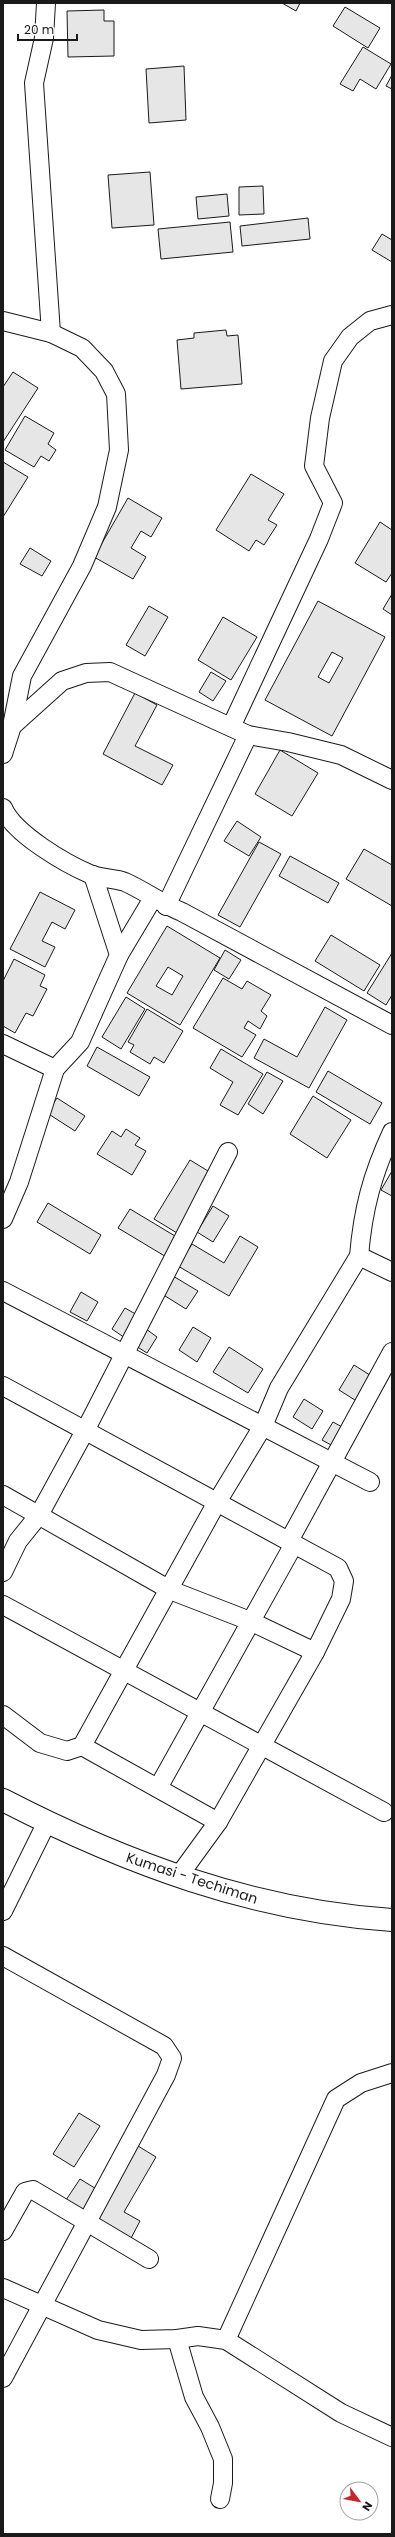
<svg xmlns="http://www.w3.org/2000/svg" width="395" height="2537" font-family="Poppins,sans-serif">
	<rect width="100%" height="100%" fill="#fff"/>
	<g fill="#e6e6e6" stroke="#1a1a1a" fill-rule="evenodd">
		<path d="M282,3H300L296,11Z"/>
		<path d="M345,7L380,28L368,48L333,26Z"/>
		<path d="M104,10V21H114V56L68,57L67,11Z"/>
		<path d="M363,47L391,64L376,89L360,79L353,91L340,84Z"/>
		<path d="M184,66L186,120L149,123L146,69Z"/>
		<path d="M392,75V89L386,86Z"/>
		<path d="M150,172L154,225L112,228L108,175Z"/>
		<path d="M263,186L264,214L239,215V187Z"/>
		<path d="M227,194L229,216L198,219L196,197Z"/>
		<path d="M308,218L310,239L242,246L240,226Z"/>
		<path d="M230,222L233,252L161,259L158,229Z"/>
		<path d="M382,234L392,240V262L372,250Z"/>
		<path d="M226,330L227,336L238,335L242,384L181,389L177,340L194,338V333Z"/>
		<path d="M13,372L38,388L3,442V387Z"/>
		<path d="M25,416L54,433L48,444L56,450L49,461L41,456L34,467L5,450Z"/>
		<path d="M3,462L28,477L3,517Z"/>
		<path d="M251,474L284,494L268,520L277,525L264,545L256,540L249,551L216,530Z"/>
		<path d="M128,498L162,518L151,537L141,531L131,548L146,557L133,579L94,557Z"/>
		<path d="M380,522L392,530V573L386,582L355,563Z"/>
		<path d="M30,548L51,561L42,576L20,564Z"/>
		<path d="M392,594V615L383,609Z"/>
		<path d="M318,601L385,637L332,736L265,700ZM332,652L343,658L329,683L318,677Z"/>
		<path d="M149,606L168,617L145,656L126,645Z"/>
		<path d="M223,617L257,637L231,680L198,660Z"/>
		<path d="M211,672L226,681L213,701L199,692Z"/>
		<path d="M135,693L157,705L135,746L173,765L162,785L103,754Z"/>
		<path d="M280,750L318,773L292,816L255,794Z"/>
		<path d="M237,821L261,837L249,856L224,841Z"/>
		<path d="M259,842L281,854L240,927L218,915Z"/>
		<path d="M364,849L392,865V906L346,879Z"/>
		<path d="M290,856L339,883L328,903L279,876Z"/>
		<path d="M40,892L75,910L65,929L52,922L42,941L55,947L45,967L10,949Z"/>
		<path d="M167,926L220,958L180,1025L127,993ZM168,967L183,976L172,995L156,986Z"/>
		<path d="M331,935L380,965L364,991L315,961Z"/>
		<path d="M225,950L241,960L229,979L214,970Z"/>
		<path d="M392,953V995L386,1005L367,993Z"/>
		<path d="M14,959L45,975L40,986L47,989L33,1016L26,1013L15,1033L3,1026V981Z"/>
		<path d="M223,978L242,989L247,981L271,995L261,1011L267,1016L260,1029L248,1021L244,1028L256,1035L242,1057L193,1028Z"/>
		<path d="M126,997L145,1009L121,1049L102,1037Z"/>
		<path d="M325,1007L347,1020L309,1088L254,1058L264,1039L297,1057Z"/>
		<path d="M147,1009L183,1031L164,1063L154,1057L150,1064L130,1052L134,1045L128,1042Z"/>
		<path d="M97,1047L150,1077L139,1096L87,1066Z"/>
		<path d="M221,1049L263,1074L238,1115L220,1105L233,1082L210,1068Z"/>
		<path d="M328,1071L382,1103L370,1124L316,1092Z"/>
		<path d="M267,1072L283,1081L263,1114L248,1104Z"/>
		<path d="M313,1096L351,1120L327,1158L290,1134Z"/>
		<path d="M57,1098L85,1116L75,1131L47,1113Z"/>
		<path d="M126,1129L140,1138L135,1145L146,1151L132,1175L97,1154L112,1131L121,1137Z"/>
		<path d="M190,1160L213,1174L177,1233L154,1219Z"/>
		<path d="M392,1171V1196L381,1190Z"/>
		<path d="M48,1203L101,1235L90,1254L37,1222Z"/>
		<path d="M213,1206L229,1216L213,1242L197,1232Z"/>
		<path d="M130,1209L180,1239L168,1258L118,1228Z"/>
		<path d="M240,1236L258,1247L229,1296L178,1266L192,1244L224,1263Z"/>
		<path d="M173,1276L198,1291L186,1309L162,1294Z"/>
		<path d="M81,1292L98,1302L87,1321L70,1312Z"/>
		<path d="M125,1308L139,1316L125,1338L112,1329Z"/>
		<path d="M193,1327L211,1338L197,1362L179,1350Z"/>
		<path d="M146,1329L157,1337L147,1353L136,1346Z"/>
		<path d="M229,1347L263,1369L248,1393L213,1372Z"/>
		<path d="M354,1365L373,1377L358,1402L339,1390Z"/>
		<path d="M304,1399L323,1411L312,1429L293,1417Z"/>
		<path d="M333,1422L344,1428L333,1446L322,1440Z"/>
		<path d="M79,2113L100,2126L74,2167L53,2154Z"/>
		<path d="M138,2146L156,2157L124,2212L140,2221L129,2242L94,2221Z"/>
		<path d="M80,2179L98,2190L83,2215L64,2203Z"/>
	</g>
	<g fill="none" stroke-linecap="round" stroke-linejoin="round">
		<defs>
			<g id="street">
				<path d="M46,3L44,38L34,83L51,333"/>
				<path d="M3,321L51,333L82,348L104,371L116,394L119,450L107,507L82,566L22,676L12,726"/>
				<path d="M231,727L319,539L333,503L314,466L320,418L333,361L350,337L370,321L392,315"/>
				<path d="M3,754L12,726L62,681L86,673L110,672L248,735L288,742L341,755L392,780"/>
				<path d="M3,808C14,834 66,864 92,875C103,879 115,878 125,882C145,891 162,904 182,912L392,1025"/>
				<path d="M93,875L119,955"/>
				<path d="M166,906L248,735"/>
				<path d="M3,1044L55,1069"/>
				<path d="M3,1219L19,1182L55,1069L80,1042L119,955L153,898"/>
				<path d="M359,1256C363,1209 372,1175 392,1132"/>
				<path d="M3,1291L370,1482"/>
				<path d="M3,1386L338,1568L344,1581L341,1599L315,1652L218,1822L178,1877"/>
				<path d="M3,1495L170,1590L250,1621L315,1652"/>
				<path d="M289,1541L392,1352"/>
				<path d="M3,1572L18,1541L39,1515L86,1429L228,1152"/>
				<path d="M3,1605L384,1812"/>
				<path d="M3,1715L40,1743L67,1751L82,1746L217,1502L263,1426L279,1388L359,1256L392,1272"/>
				<path d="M82,1746L218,1822"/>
				<path d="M158,1788L294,1544"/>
				<path d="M3,1911L47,1822"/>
				<path d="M3,1956L164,2046L172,2058L166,2075L3,2378"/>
				<path d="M3,2231L25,2192L33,2190L149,2259"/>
				<path d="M3,2288L98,2330L141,2340L177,2339L198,2336L226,2340L341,2413L392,2437"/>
				<path d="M177,2339L194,2397L210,2427L223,2459V2483L220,2499"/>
				<path d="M226,2340L336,2099L361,2083L392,2073"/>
			</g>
			<path id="highway" d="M3,1800C125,1863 254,1911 392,1920"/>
		</defs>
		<use href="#street" stroke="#1a1a1a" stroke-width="20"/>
		<use href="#highway" stroke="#1a1a1a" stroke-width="24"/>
		<use href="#street" stroke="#fff" stroke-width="18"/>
		<use href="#highway" stroke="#fff" stroke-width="22"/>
	</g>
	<g text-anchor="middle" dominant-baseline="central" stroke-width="3" stroke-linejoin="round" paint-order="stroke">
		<g font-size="14" fill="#1a1a1a" stroke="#fff">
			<text transform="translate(192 1878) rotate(18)">Kumasi - Techiman</text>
		</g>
	</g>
	<rect width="395" height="2537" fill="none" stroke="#1a1a1a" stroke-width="8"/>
	<g transform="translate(359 2501) rotate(122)"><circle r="19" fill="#ffffff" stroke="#a3a3a3"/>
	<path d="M0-3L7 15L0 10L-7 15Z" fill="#c62828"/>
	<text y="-6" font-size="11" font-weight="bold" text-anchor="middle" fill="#1a1a1a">N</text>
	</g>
	<path d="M18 34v6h59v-6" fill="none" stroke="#1a1a1a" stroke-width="2"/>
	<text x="24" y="34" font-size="12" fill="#1a1a1a" stroke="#ffffff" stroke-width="3" paint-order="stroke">20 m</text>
</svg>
